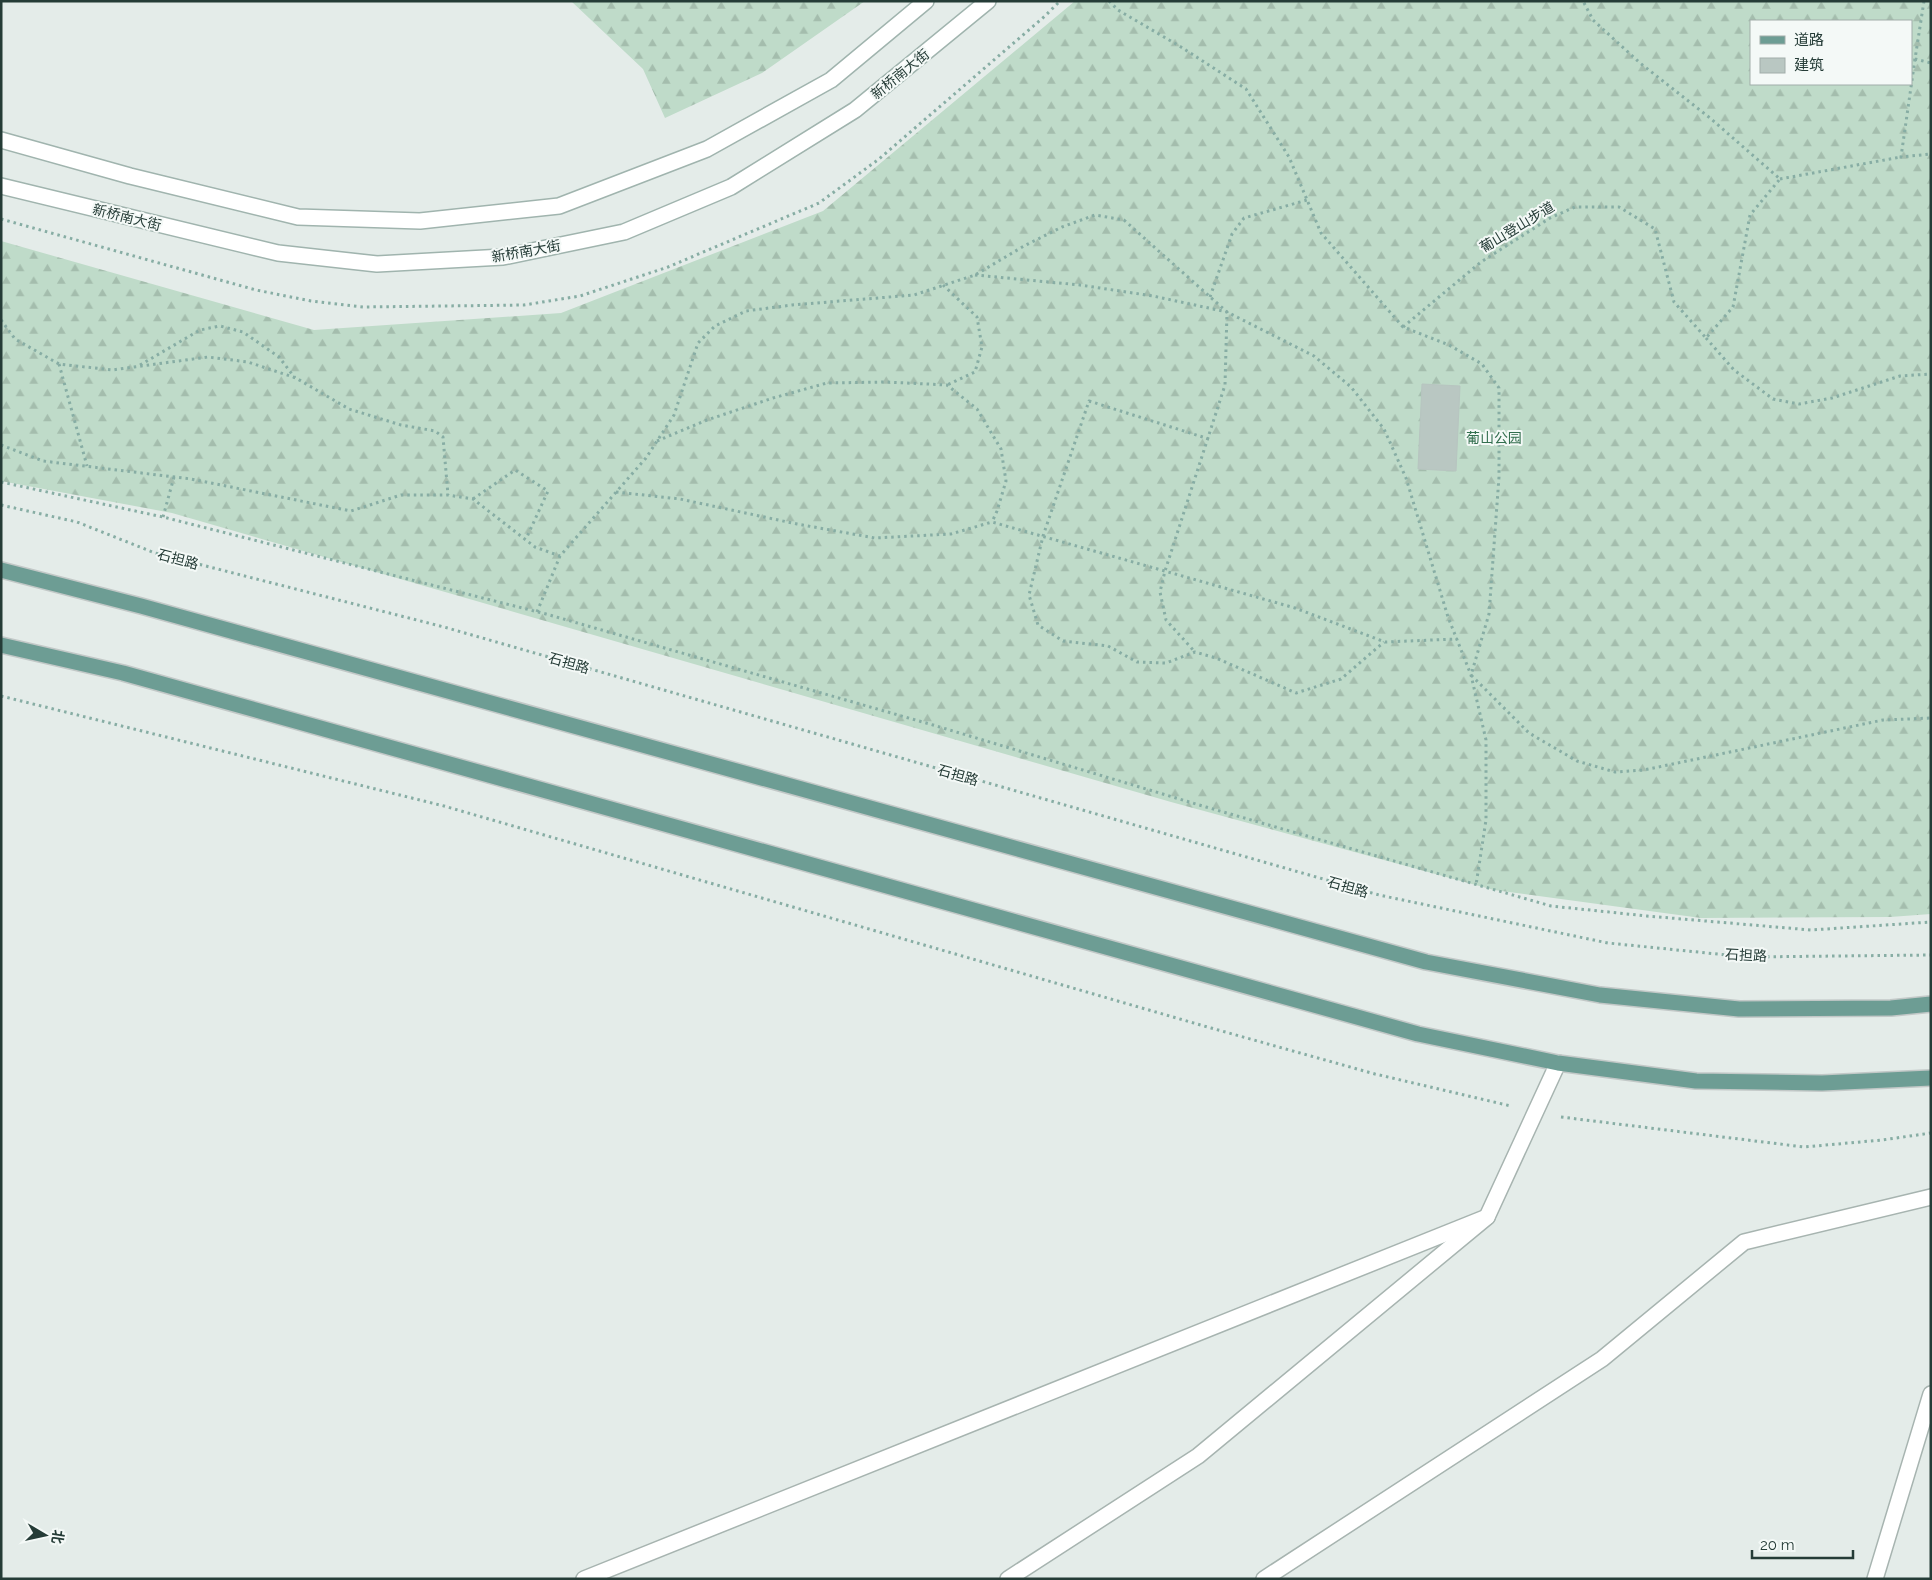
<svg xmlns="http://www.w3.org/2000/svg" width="1932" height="1580" font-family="Raleway,'Noto Sans SC',sans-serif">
	<defs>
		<pattern id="forest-firs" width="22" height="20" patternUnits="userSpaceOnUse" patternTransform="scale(1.25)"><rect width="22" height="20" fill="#bfdbc9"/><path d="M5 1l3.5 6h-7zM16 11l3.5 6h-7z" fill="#a4bdad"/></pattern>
	</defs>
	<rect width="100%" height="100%" fill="#e4ece9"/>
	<g fill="url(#forest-firs)" fill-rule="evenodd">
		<path d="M571,1H865L762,73L665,118L643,69Z"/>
		<path d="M1075,1H1931V914L1890,917L1701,918L1494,890L1171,802L172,513L1,481V241L314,330L561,313L823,211ZM1751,21H1911V84H1751Z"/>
	</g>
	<path fill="#b9c7c2" stroke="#b7c5c0" d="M1422,384L1460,386L1456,471L1418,469Z"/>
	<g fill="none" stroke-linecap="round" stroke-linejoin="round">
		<defs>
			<g id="lane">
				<path d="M584,1579L1487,1217"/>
				<path d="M1008,1579L1198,1456L1487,1217L1558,1063"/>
			</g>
			<g id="street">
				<path d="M1264,1579L1602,1359L1744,1242L1931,1197"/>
				<path d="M1875,1579L1931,1394"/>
			</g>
			<g id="secondary">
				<path d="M1,140L130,176L298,217L420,221L559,206L707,149L831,80L926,1"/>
				<path d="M1,186L278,253L377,264L503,257L624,232L731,187L855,110L988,1"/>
			</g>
			<g id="primary">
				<path d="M1,570L141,606L1426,962L1600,995L1739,1009L1891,1008L1931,1004"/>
				<path d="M1,645L123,673L1418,1034L1558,1063L1696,1081L1822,1083L1931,1078"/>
			</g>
		</defs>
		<use href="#lane" stroke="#a7b4b0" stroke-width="18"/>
		<use href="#street" stroke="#a7b4b0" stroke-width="18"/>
		<use href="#secondary" stroke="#a0b4ae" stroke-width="18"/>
		<use href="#primary" stroke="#c2c8c7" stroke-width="18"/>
		<g stroke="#87ada4" stroke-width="3" stroke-dasharray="2.5 4" stroke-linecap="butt">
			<path d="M1109,1L1118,10L1181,47L1246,89L1289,157L1321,233L1403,327L1449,345L1482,364L1499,388V477L1489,614L1471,675L1529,733L1577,761L1615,772L1644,770L1883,720L1931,718"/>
			<path d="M1924,1L1915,59L1931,63"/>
			<path d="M1915,59L1901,157L1931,154"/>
			<path d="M1780,179L1901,157"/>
			<path d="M1,219L256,290L311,301L363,307L524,305L580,296L668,267L819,203L879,159L1045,16L1060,1"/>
			<path d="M975,275L1080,285L1153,296L1227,312L1225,385L1165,571L1160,592L1166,620L1195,652"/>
			<path d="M943,285L977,317L982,347L975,372L947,385"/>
			<path d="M1210,297L1232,234L1244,218L1307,200"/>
			<path d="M1,320L15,339L59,364L112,370L208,357L248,362L296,378L349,409L401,425L435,431L443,437L448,495"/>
			<path d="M1403,327L1481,262L1550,218L1575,207H1619L1655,229L1674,302L1706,338L1733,307L1750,215L1780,179L1710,118L1640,63L1593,20L1583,1"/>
			<path d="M1706,338L1734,370L1773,399L1799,404L1832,398L1900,376L1931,374"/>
			<path d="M59,364L87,466"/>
			<path d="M140,365L200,330L220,326L243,332L279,357L295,378"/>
			<path d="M1209,439L1089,401L1043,536L1029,595L1038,625L1063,641L1108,646L1137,662L1166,663L1195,652L1216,658L1296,693L1341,679L1384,642"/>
			<path d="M657,441L707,420L773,398L827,383L886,382L947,385L977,409L1001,449L1006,481L997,511L992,522"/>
			<path d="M1,445L43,461L191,479L351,511L401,495H448L473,499L535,547L560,556"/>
			<path d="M1,482L163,517L546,614L933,725L1206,807L1551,906L1647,916L1811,930L1931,922"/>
			<path d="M616,492L680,499L797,524L875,538L951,534L992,522L1295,608L1385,642L1457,639"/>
			<path d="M473,499L515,470L548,491L526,539"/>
			<path d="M1,505L77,522L155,553L444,627L1379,895L1608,943L1747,957L1931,955"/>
			<path d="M163,517L174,477"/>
			<path d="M537,612L560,556L646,458L674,415L698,343L715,326L746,311L792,305L914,295L975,275L1024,246L1062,227L1095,215L1124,220L1227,312L1314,356L1351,387L1384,429L1406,478L1448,617L1471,675L1486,740V820L1476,885"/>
			<path d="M1,696L444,806L1211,1028L1375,1074L1511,1106"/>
			<path d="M1561,1117L1804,1147L1882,1140L1931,1133"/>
		</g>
		<use href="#lane" stroke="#fff" stroke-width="15"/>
		<use href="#street" stroke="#fff" stroke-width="15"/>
		<use href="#secondary" stroke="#fff" stroke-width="15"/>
		<use href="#primary" stroke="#6d9d94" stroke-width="15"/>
	</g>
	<g text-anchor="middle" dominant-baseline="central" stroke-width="4" stroke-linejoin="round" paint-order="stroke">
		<g font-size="14" fill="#253c37" stroke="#f4f9f7">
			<text transform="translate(900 74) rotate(-39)">新桥南大街</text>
			<text transform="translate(127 217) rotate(14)">新桥南大街</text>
			<text transform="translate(1517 227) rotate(-31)">葡山登山步道</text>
			<text transform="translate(526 251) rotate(-10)">新桥南大街</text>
			<text transform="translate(178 559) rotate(15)">石担路</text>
			<text transform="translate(569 663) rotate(16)">石担路</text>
			<text transform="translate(958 775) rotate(16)">石担路</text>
			<text transform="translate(1348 887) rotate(16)">石担路</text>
			<text transform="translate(1746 955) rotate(3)">石担路</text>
		</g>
		<g font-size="14" fill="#336f4f" stroke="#f4f9f7">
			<text x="1494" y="438">葡山公园</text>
		</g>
	</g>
	<rect width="1932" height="1580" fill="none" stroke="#253c37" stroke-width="5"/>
	<rect x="1750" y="20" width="162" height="65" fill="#f4f9f7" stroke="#a1adaa"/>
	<rect x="1760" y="36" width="25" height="8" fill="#6d9d94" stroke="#a1adaa"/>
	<text x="1794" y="45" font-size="15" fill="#253c37">道路</text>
	<rect x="1760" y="58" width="25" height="15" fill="#b9c7c2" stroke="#a1adaa"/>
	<text x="1794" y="70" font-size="15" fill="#253c37">建筑</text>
	<g transform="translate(45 1535) rotate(99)" stroke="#f4f9f7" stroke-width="4" paint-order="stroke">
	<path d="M0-4L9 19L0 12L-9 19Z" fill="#253c37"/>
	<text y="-8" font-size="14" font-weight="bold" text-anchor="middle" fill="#253c37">北</text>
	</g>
	<path d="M1752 1550v8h101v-8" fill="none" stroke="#253c37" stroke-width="2.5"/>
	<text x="1760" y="1550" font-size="15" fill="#253c37" stroke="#f4f9f7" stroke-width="4" paint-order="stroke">20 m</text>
</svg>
